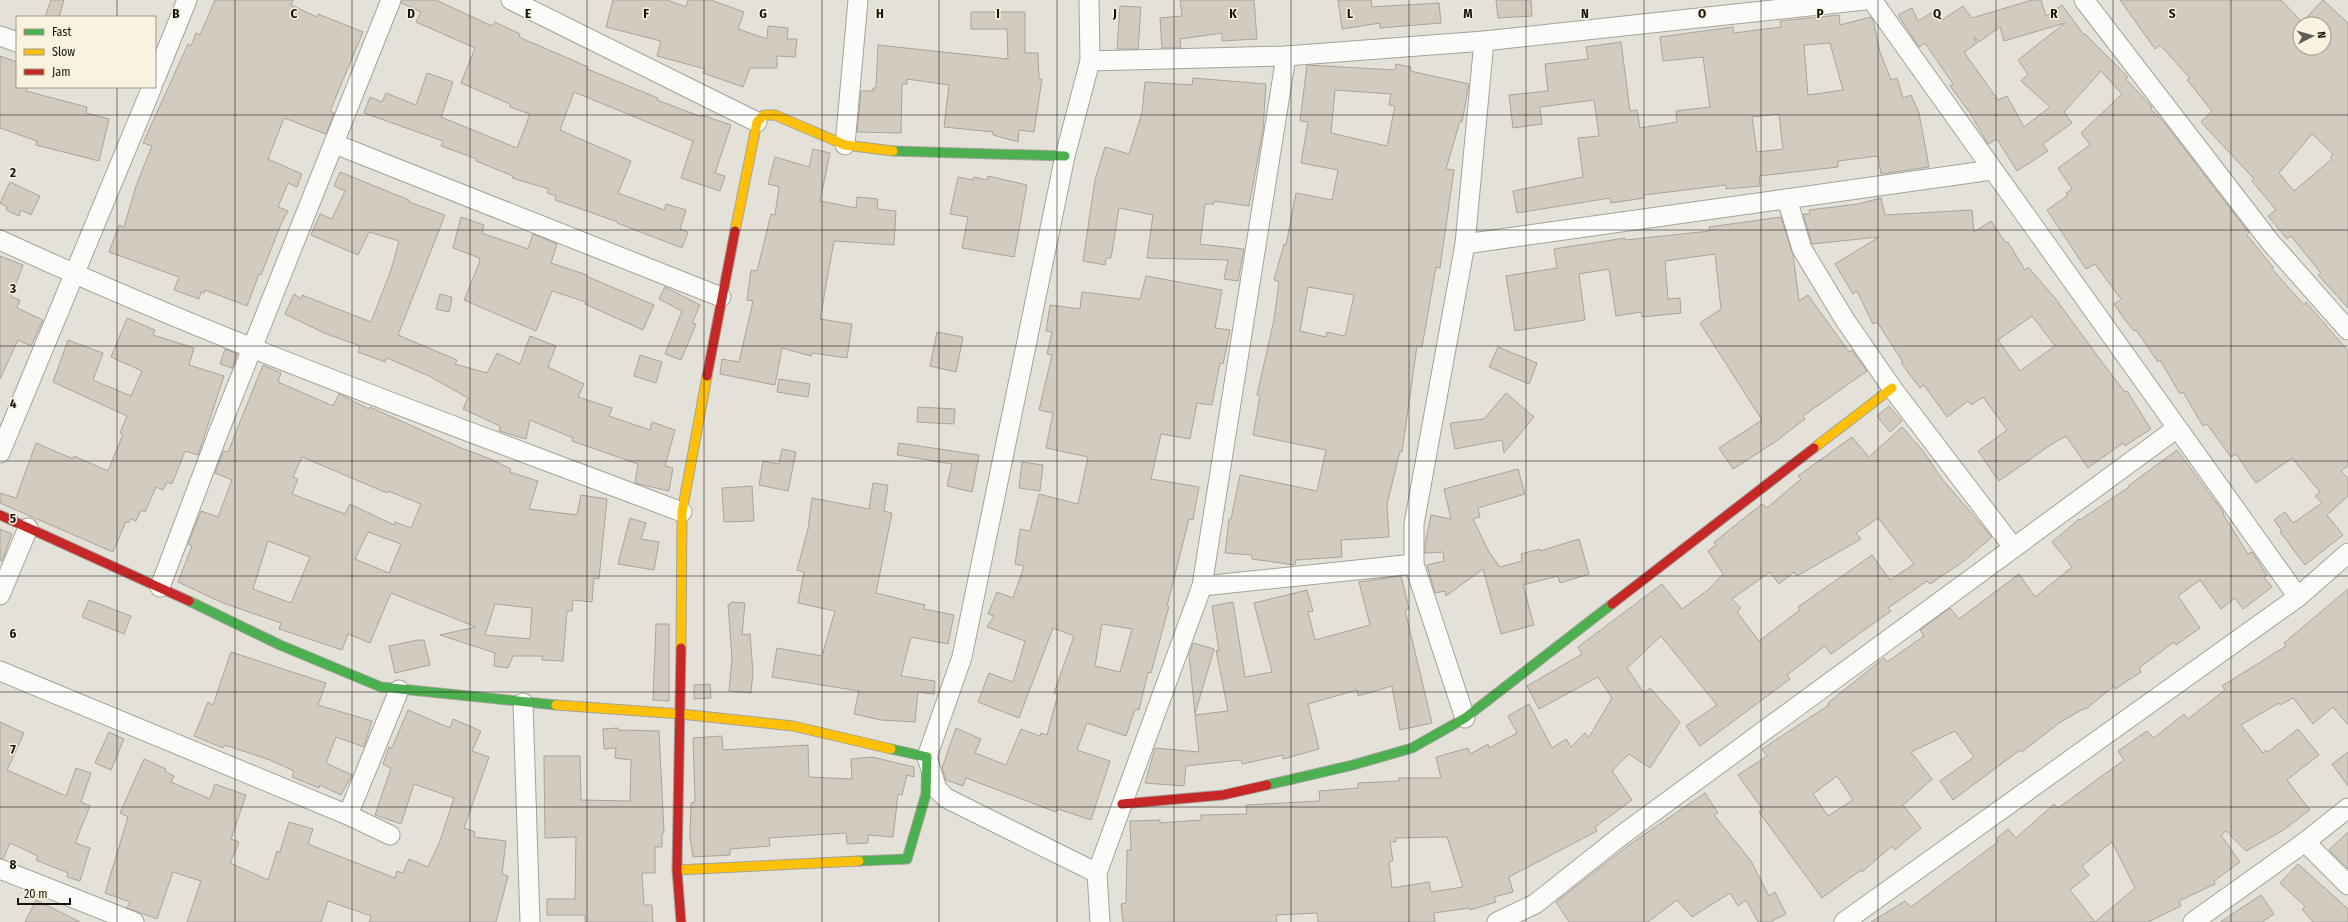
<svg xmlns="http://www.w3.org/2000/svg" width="2348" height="922" font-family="'Fira Sans Condensed',sans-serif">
	<rect width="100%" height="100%" fill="#e4e2d8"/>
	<g fill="#d3cac0" stroke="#a8a49e" fill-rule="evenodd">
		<path d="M51,0H64L59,17H45Z"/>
		<path d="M215,0H293L291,5L317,17L318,14L363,32L330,111L334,113L326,134L284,118L268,159L302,174L297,187L288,183L278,207L288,211L281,224L261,275L259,274L247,306L205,290L204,293L201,292L199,299L174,290L179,277L109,252L119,225L124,227L136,186L152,146L143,143L188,44L191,46L196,33L200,35Z"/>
		<path d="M402,0H436L492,26L495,22L520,34L519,37L588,67L587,69L658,98L657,100L702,117V115L731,125L715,173L725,176L720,191L681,178L693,141L574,92L560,130L631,161L618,193L664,210L666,204L686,210L680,229L688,232L682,248L617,223L618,222L555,200L556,196L547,193L549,189L512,178L513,176L476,161L477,159L441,146L443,141L364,113L370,97L382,102L386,93L416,105L427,73L453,82L441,117L517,148L530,114L510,107V104L461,83L475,48L416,22L421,12L401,3Z"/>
		<path d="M613,0H667L686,7L688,0H711L744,12L738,29L767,39L768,26L788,28L787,39H797L795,57L777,56V68H750L743,87L703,73L705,69L657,56L661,41L606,27Z"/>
		<path d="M1180,0H1254L1257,39L1222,41V33L1180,39L1181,48H1162L1160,18L1182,16Z"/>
		<path d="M1338,0H1371L1372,7L1439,3L1441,23L1380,28V23L1342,29Z"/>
		<path d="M1496,0H1531L1532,16L1498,18Z"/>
		<path d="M2032,0H2041L2046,16L2062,5L2084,35L2085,34L2128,77L2126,79L2152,107L2151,109L2167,126L2249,233L2247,235L2273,267L2272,269L2304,305L2306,302L2348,351V466L2341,471L2348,478V496L2327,515L2343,535L2305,565L2280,532L2282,531L2274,520L2285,512L2293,523L2322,503L2315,496L2320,492L2292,458L2256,483L2236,454L2231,457L2207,424L2203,426L2183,392L2180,394L2160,360L2158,362L2136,330L2134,331L2125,320L2114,304L2121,299L2095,264L2086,269L2047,210L2068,195L2066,193L2072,189L2058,168L2090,145L2081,133L2122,94L2101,71L2064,112L2072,123L2043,144L2048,151L2017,171L1997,139L1988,144L1970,113L1950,86L1953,84L1925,43L1919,47L1898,15L1912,8L1918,21L1936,10L1942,20L1963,6L1972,18ZM2065,23L2018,60L2028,74L2021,81L2050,107L2024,127L2007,96L1998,100L1964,52L1977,43L1974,37L1979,42L2000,27L2004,41Z"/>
		<path d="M2120,0H2281L2302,22L2323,0L2348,23V308L2318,275L2321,273L2291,236L2287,239L2268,216L2276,210L2252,181L2254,179L2201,122L2212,111L2187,80L2190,78L2160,45L2155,49ZM2300,24H2324V48H2300ZM2312,134L2333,154L2330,157L2332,159L2294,191L2279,173Z"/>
		<path d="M1120,6L1141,7L1138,49H1117Z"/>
		<path d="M971,12H1025V53H1038L1039,79H1042L1034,132L1019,130L1018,142L993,135V132L944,127L949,85L907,79V84H902L901,133L857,132L861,91H873V88H876L878,45L1008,59L1007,29H971Z"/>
		<path d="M1839,15L1840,25L1871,17L1873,20L1880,52L1891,80L1897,78L1903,98L1911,95L1919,113L1929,167L1881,174L1878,156L1838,161V167L1759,176L1760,186L1726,189V185L1644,195V198L1611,203L1610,198L1517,213L1513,191L1583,177L1578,138L1599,136L1594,100L1540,107L1542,124L1513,128L1509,95L1548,91L1545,64L1588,59L1586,47L1621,42L1630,111L1637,110L1640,128L1677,122L1676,111L1710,107L1703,57L1663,61L1660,37L1733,27L1734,33L1781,27L1780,21ZM1830,43L1843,90L1808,95L1804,45ZM1779,114L1783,149L1757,152L1752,117Z"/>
		<path d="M0,56L17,62V87H28L26,91L87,107L86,113L109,119L99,161L36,145L37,141L0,128Z"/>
		<path d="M1396,64L1411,67L1410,71L1469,84L1462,122L1460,121L1446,169L1454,170L1440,268L1436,267L1422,347L1417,346L1402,452L1400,451L1387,504L1389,537L1341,540L1342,557L1296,560L1295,565L1252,559V555L1225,553L1229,519H1231L1240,475L1317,491L1326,450L1253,435L1260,396L1257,395L1274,320L1279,282L1274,280L1284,244L1286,245L1296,193L1332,200L1338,170L1301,163L1308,122L1300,121L1307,65L1395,70ZM1335,90L1391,94L1389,105L1395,106L1387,146L1331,133ZM1308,287L1354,295L1345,336L1327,332L1326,337L1300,331Z"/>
		<path d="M1193,78L1266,84L1263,130L1249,206L1214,201V204H1205L1200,244L1244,249L1238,281L1224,279L1228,260L1147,258L1153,215L1119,208L1111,258H1106L1105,265L1083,261L1095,180L1105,147L1129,154L1142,113L1145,82L1192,85Z"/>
		<path d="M813,149L830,153L820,201L856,208L857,197L878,199L877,209L896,211L894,245L834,241L820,319L852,324L847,358L812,353L811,356L782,348L775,385L720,374L722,359L739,362L753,301L747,300L751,270L757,271L771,214L775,215L779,187L768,184L775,157L809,167Z"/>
		<path d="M340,172L409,200V202L445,215L398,335L457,360L455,364L487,373L497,353L520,364L530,336L556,346L548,367L584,384L578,397L612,408L609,416L650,430L652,422L675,430L665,466L673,468L669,491L635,483L638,464L572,441L573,438L530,420L526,439L499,431L500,426L463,409L468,398L429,376L387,358L385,362L358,352L360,346L324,333L285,314L294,294L301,299L302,295L371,322L391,270L399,241L369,232L358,255L311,235L320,214L332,219L345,191L334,186Z"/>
		<path d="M988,176L1027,185L1014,257L962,248L968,217L950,214L958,177L973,180L974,177L987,180Z"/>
		<path d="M10,182L40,196L31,215L21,210L19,216L6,210L7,207L0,203Z"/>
		<path d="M1881,198L1885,215L1972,210L1974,232L1991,221L2006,243L2008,242L2025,270L2028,267L2055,298L2105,366L2125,392L2127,391L2151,429L2125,446L2123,443L2088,468L2066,436L2052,444L1999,481L1978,451L2007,430L1983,397L1971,405L1968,401L1947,417L1924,385L1920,388L1901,363L1903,362L1877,322L1873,324L1857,291L1853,294L1835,264L1879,237L1812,244L1803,214H1810L1809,210L1858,204ZM2032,316L2055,346L2020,371L1998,340Z"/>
		<path d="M461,217L484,225L482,233L528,249L533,234L557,244L551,263L587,275L586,276L654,305L643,330L585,304L586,302L552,291L536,331L464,300L480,261L479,258L453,248Z"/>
		<path d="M1781,217L1793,255L1799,301L1808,295L1849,352L1852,350L1867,371L1803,416L1805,419L1775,442L1733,469L1719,448L1762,420L1700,323L1721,309L1715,254L1665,261L1668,299L1680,298L1681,313L1642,317L1641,312L1616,316L1609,269L1579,274L1585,320L1515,331L1506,276L1557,268L1554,249L1625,238V240L1710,231L1709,227Z"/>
		<path d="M0,256L23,265L11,297L20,300L17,308L43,320L31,346L18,340L0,379Z"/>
		<path d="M1146,276L1222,290L1215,328L1230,330L1223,364L1220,363L1212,405L1197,403L1190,439L1161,434L1151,479L1199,487L1193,520L1189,519L1167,606H1169L1151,673L1148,672L1139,710L1135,709L1126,736L1087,723L1077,750L1110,761L1091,820L1058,809L1056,812L966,778L963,786L946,780L942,768L956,728L981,739L975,753L1006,765L1021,729L1040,736L1041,733L1047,735L1058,694L1054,693L1074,636L1053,628L1019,718L978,702L989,673L1013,682L1025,641L987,627L994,616L988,614L997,592L1013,598L1024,566L1015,564L1020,529L1030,531L1039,494L1078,504L1088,457L1046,448L1053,413L1039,410L1052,355L1047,354L1052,332L1046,331L1050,305L1080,309L1082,292L1140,299ZM1102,624L1132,629L1120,672L1095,666Z"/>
		<path d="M665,287L700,305L692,323L696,324L681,360L665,354L682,311L659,299Z"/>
		<path d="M440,294L452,297L449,312L436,309Z"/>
		<path d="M127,318L155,330L153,335L194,348L189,365L224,376L198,455L185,451L172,484L167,482L163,490L156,487L145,512L141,510L136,521L131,519L128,523L126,521L113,552L0,503V493L16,498L36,443L73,459L74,456L108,471L123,434L120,433L127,416L53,382L68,340L103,353L93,380L131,396L142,371L111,357Z"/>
		<path d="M937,332L963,337L956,372L930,366Z"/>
		<path d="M1498,347L1537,363L1529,384L1489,367Z"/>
		<path d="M225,349L237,354L232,368L220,364Z"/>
		<path d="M640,355L662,362L656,383L634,376Z"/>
		<path d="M263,365L281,373L278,382L333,406L339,394L369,409L370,407L461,448L488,458L511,469L510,472L538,481L529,509L577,515L581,495L607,499L599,579L594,578L592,602L573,600L572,611H567L563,661L542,660V656H513L508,668L494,666L495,653L440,635L476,627L391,593L370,643L348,634L342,650L279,629L281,623L223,603L178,582L192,546L188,544L201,511L218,517L232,480L215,473L223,451L228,452ZM302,457L387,493L388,491L421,504L411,528L395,522L394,525L350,504L345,514L292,494L298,479L293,477ZM368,532L401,544L389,573L355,559ZM268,541L310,557L291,603L253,589ZM495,604L532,608L530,639L485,635Z"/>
		<path d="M779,379L810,384L808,397L777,392Z"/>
		<path d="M1506,393L1534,417L1504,453L1502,440L1455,449L1450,423L1484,419Z"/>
		<path d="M1889,406L1902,421L1890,432L1877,416Z"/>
		<path d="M918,407L955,409L954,424L917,422Z"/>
		<path d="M1902,427L1923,451L1942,479L1992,537L1964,561L1930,584L1927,581L1888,608L1891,611L1831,654L1825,646L1787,675L1790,679L1700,746L1686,726L1717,705L1661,636L1627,668L1644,693L1650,688L1680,722L1650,768L1629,754L1612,771L1632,800L1595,827L1597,831L1509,877L1513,892L1494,897L1496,902L1470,910V908L1434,913L1435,922H1318L1317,913L1276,915L1277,922H1123L1121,904L1126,903L1127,850H1131L1130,821L1160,820V823L1201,820V815L1247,814L1246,805L1320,801L1319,791L1358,788V783L1399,781V778H1441L1436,757L1468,748L1470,754L1488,744L1489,748L1517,733L1508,716L1529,704L1552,748L1566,739L1571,747L1585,733L1589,737L1612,698L1598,677L1539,709L1527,686L1582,654L1578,647L1662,584L1682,609L1709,589L1723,574L1708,551L1716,545L1714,542L1762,504L1767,508L1801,479L1798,476L1852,437L1869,457ZM1878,518L1914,564L1890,580L1872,555L1798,607L1800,610L1759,641L1737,612L1741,608L1732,599L1770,572L1779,584L1794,572L1797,576L1861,539L1856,533ZM1447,837L1463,887L1431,892L1429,882L1392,888L1389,862L1393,861L1390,842H1396L1395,838Z"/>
		<path d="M899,443L979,455L972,492L947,486L952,464L897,455Z"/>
		<path d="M782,449L796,452L788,491L759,485L763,461L779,464Z"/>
		<path d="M2177,450L2224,513L2223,514L2248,554L2252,552L2267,575L2264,577L2272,587L2243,609L2235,598L2221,609L2200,580L2178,596L2200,628L2176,645L2174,642L2139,668L2141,672L2115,689L2114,686L2086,709L2085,708L2059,723L2022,752L2020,750L1953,800L1940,781L1974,757L1955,731L1911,752L1932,779L1903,805L1921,828L1895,850L1892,846L1862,872L1861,870L1822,898L1759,812L1763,810L1738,775L1767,756L1762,749L1829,705L1828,703L1884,658L1887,662L1924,636L1920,630L1950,608L1959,619L2019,574L2035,597L2072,567L2052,542L2079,519L2080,520L2129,487L2128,486ZM1837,776L1853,800L1828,816L1813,794Z"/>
		<path d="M1022,462L1043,465L1040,491L1019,488Z"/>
		<path d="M1518,469L1525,494L1478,508L1480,517L1473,519L1489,552L1500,567L1522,561L1521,554L1540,549V551L1579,539L1589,574L1560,583L1558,576L1523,585L1534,625L1501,634L1483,569L1446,596L1445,591L1435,593L1427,565L1444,561L1443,552L1425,553V545L1431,515L1451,519L1444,489Z"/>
		<path d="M873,483L888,485L884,511L892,513L876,593L925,605L924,609L954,615L948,644L911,637L901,676L935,681L934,694L918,692L915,722L881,720L854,714L859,691L772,677L777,648L822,656L835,611L798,603L804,572L797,570L808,529L812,498L869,509Z"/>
		<path d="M752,486L754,521L724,522L722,488Z"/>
		<path d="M630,518L646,523L641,539L659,542L654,570L618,564Z"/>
		<path d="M0,529L12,534L2,561L0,560Z"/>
		<path d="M1401,576L1409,609L1405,610L1432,723L1400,730L1392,686L1358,696L1357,690L1308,704L1319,749L1283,759V755L1242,764L1241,760L1186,766L1184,786L1145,783L1155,748L1199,752L1195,715L1228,711L1216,650L1219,651L1212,606L1233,602L1245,677L1272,672L1254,603L1307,590L1313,611L1308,612L1315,640L1370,625L1359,582Z"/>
		<path d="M2348,589V725L2333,707L2313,724L2293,698L2280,705L2279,703L2241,725L2263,753L2266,750L2268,752L2298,729L2319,755L2287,780L2310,810L2282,831L2246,851L2226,831L2221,835L2240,862L2214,881L2215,884L2179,901L2181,906L2148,922H1871L1905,901L1911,907L1998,842L1996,839L2008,829L2016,838L2054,804L2058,808L2124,760L2118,751L2147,731L2154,738L2184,714L2188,719L2225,690L2222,686L2286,646L2284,643ZM2112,842L2135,888L2095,922L2070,890L2089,875L2082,866Z"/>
		<path d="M89,600L131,616L124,634L82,617Z"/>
		<path d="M731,602L745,603L742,635L750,634L753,672L751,693L729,691L732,659L728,604L731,605Z"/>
		<path d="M656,624H669V701L653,700Z"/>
		<path d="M418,640H424L430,665L395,673L389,646Z"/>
		<path d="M1193,643L1214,649L1195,714L1189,655Z"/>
		<path d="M231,652L326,683L318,705L372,721L364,747L336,737L326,763L352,775L341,795L320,785L319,788L292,777L294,771L270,760L225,745L223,748L194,736L208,702L213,705Z"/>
		<path d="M710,684L711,698L694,699V685Z"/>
		<path d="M408,710L450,728L453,719L481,731L472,751L489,757L464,828L475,832L474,837L506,841L502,874L508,876L496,922H369L371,916L328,901L321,922H187L201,881L173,872L157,919L127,908L130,902L105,893L128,817L120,813L144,759L166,769L165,771L174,776L171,782L210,799L215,784L246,795L231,839L239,842L230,863L268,880L277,851L280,852L289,822L313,829L308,844L395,878L397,871L403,873L409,859L428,867L440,841L454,798L414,784L401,824L375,815L391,768L383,764L389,747L392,748Z"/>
		<path d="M0,722L24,733L7,770L66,796L76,768L91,773L81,802L90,806L75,843L90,848L80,881L67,877L68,873L36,860L38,856L10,843L3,859L0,858Z"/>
		<path d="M618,728V730L659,731L664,833H662V847H655V873H642L644,905H652L653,922H585V915H547V899H575L576,837L545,838L544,756H580L581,800L630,801L631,760L615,758L616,748L604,749L603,729Z"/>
		<path d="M109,732L124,739L111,770L95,763Z"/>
		<path d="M722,736L723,750L808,745L809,777L852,779L851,759L872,757L914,767V777L907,775L902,795L898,794L893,837L868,835V843L847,844L846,833L769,838L770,846L730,849V855L693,857L690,837L691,803L695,802L693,738Z"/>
		<path d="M2348,752V786L2332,764Z"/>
		<path d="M1705,793L1718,813L1714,815L1751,861L1769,896L1775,892L1786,914L1770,922H1758L1746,900L1738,906L1730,893L1692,917L1677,900L1648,922H1569L1556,902L1629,845Z"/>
		<path d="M2348,832V869L2329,850Z"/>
		<path d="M2298,864L2348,909V922H2313L2302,909L2305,906L2280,883Z"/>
		<path d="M2261,895L2274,914L2262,922H2220Z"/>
		<path d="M36,900L80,922H25Z"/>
	</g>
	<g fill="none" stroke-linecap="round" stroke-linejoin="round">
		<defs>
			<g id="street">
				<path d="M511,0L757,122"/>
				<path d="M1089,0L1090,61L1065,156L962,657L927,757L937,789L946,798L1097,873"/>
				<path d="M1872,0L2298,597"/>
				<path d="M2084,0L2271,243L2348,330"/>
				<path d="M0,36L17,42"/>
				<path d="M1090,61L1286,56L1484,41L1865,0"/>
				<path d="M155,79L187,0"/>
				<path d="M335,144L721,297"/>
				<path d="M845,145L858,0"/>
				<path d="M1787,199L1802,249L1845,320L1892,388L2013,547"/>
				<path d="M0,240C222,343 453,425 682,512"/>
				<path d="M1465,244L1992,170"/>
				<path d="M0,453L152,87"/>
				<path d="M1202,586L1414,564"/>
				<path d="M160,587L219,431L391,0"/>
				<path d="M0,595L28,528"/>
				<path d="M0,671L348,815L390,835"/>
				<path d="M523,703L530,922"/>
				<path d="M1465,718L1414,564V524L1465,244L1484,41"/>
				<path d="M348,815L399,690"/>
				<path d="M2305,842L2348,885"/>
				<path d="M0,869L134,922"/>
				<path d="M1100,922L1097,873L1202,586L1286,56"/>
				<path d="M1497,922L1535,904L1622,835L2177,428"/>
				<path d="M1844,922L2298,597L2348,553"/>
				<path d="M2193,922L2305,842L2348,808"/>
			</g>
			<g id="fast">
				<path d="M893,151L1065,156"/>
				<path d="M189,601L280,645L381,687L556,705"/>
				<path d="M1267,785L1353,765L1412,748L1465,718L1612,604"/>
				<path d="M859,861L907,859L926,794L927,757L891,749"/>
			</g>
			<g id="slow">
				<path d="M735,231L757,122L764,115H775L845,145L893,151"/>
				<path d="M1814,448L1892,388"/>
				<path d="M681,648L682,512L707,376"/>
				<path d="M556,705L681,714L793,726L891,749"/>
				<path d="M677,870L859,861"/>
			</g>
			<g id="jam">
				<path d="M707,376L735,231"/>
				<path d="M0,515L189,601"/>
				<path d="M1612,604L1814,448"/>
				<path d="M1122,804L1223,795L1267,785"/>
				<path d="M681,922L677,870L681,648"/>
			</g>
		</defs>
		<use href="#street" stroke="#a4a29a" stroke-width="21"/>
		<use href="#fast" stroke="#a4a29a" stroke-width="11"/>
		<use href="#slow" stroke="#a4a29a" stroke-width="11"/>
		<use href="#jam" stroke="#a4a29a" stroke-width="11"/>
		<use href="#street" stroke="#fbfbf9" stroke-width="19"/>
		<use href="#fast" stroke="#4caf50" stroke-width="9"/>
		<use href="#slow" stroke="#ffc107" stroke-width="9"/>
		<use href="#jam" stroke="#c62828" stroke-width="9"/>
	</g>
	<path fill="none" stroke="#16140e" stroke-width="1" stroke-opacity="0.55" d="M117,0V17M235,0V922M352,0V922M470,0V922M587,0V922M704,0V922M822,0V922M939,0V922M1057,0V922M1174,0V922M1291,0V922M1409,0V922M1526,0V922M1644,0V922M1761,0V922M1878,0V922M1996,0V922M2113,0V922M2231,0V922M117,87V922M0,115H2348M0,230H2348M0,346H2348M0,461H2348M0,576H2348M0,692H2348M0,807H2348"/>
	<g font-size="13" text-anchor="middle" font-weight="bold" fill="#16140e" stroke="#f8f2df" stroke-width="3" stroke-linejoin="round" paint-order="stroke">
		<text x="176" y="18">B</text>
		<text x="294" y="18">C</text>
		<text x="411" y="18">D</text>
		<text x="528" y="18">E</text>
		<text x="646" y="18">F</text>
		<text x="763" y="18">G</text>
		<text x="880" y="18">H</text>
		<text x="998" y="18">I</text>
		<text x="1115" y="18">J</text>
		<text x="1233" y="18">K</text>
		<text x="1350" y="18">L</text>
		<text x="1468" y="18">M</text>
		<text x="1585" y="18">N</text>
		<text x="1702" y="18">O</text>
		<text x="1820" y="18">P</text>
		<text x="1937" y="18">Q</text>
		<text x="2054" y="18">R</text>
		<text x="2172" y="18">S</text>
		<text x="13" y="177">2</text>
		<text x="13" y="293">3</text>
		<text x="13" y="408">4</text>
		<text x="13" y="523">5</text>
		<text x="13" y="638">6</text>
		<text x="13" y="754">7</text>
		<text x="13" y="869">8</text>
	</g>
	<rect x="16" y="16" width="140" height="72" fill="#f8f2df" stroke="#9e998b"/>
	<rect x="24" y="29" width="20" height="6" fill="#4caf50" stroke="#9e998b"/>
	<text x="52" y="36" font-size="12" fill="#16140e">Fast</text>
	<rect x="24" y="49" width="20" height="6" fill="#ffc107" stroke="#9e998b"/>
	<text x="52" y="56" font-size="12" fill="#16140e">Slow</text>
	<rect x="24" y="69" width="20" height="6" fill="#c62828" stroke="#9e998b"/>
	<text x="52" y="76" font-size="12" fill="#16140e">Jam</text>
	<g transform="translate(2312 36) rotate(84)"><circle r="19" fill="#f8f2df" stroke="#9e998b"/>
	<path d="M0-3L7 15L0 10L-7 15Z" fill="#5e5c55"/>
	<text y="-6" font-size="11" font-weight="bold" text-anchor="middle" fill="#16140e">N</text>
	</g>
	<path d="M18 898v6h52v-6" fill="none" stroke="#16140e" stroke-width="2"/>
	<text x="24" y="898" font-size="12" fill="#16140e" stroke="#f8f2df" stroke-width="3" paint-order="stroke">20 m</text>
</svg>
